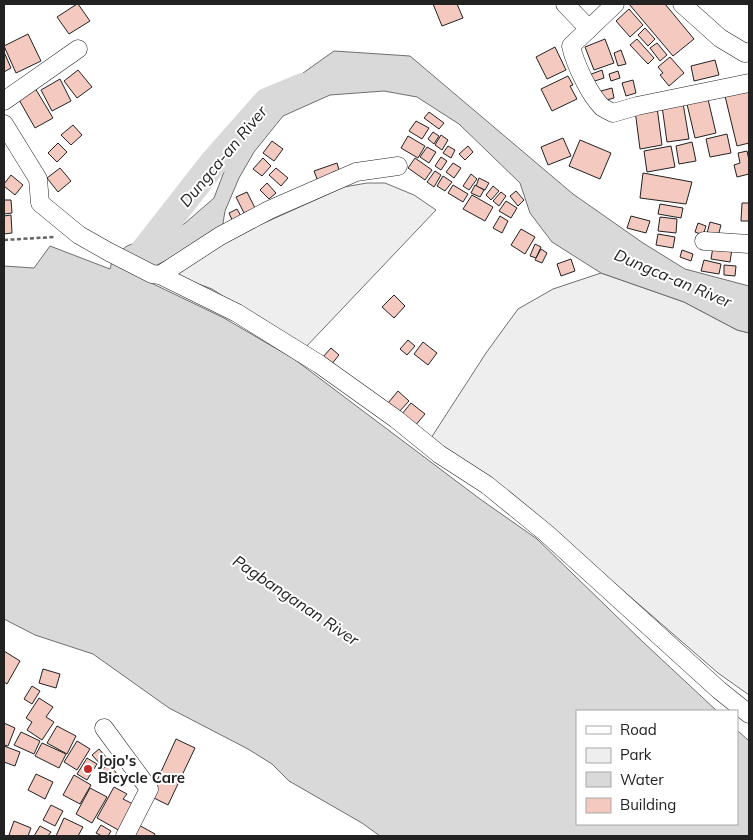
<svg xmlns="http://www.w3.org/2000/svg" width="753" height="840" font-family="Mulish,sans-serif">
	<rect width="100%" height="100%" fill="#fff"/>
	<g fill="#eee" stroke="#6f6f6f">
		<path d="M367,183H385L414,195L436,210L304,349L212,289L182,278L172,273L233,237L344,187Z"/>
		<path d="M601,273L684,302L737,330L749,333V695L718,673L536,515L431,438L486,353L518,309L553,289Z"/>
	</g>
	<path fill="#d9d9d9" stroke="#6f6f6f" d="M334,51L410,56L573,194L643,243L685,269L749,286V333L737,330L684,302L601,273L552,242L530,213L520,183L459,124L417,97L384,91L330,95L283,116L254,152L239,178L225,211L222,229L169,259L153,267L147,281L224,318L294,359L480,499L537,539L643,642L717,711H577V824H737V730L749,741V836H380L362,823L289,781L272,764L248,749L169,708L93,654L35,635L4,619V266L34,268L50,246L110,269L113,257L127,246L184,224L214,198L233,148L275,93Z"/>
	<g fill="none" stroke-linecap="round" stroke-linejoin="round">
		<path stroke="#d9d9d9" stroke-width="28" d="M135,263L214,162L267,102L303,87"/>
	</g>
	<g fill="#f3c9c0" stroke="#222">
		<path d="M77,4H78L90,21L69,34L57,17Z"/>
		<path d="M433,4H457L463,18L442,26Z"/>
		<path d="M629,4H665L694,39L673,56Z"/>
		<path d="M629,9L643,25L630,37L616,21Z"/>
		<path d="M645,28L655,39L648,46L638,35Z"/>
		<path d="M28,34L41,61L16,73L4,46Z"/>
		<path d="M605,39L614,63L594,70L585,47Z"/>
		<path d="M637,39L654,58L648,64L630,45Z"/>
		<path d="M657,43L667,55L660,61L650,48Z"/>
		<path d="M555,47L566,70L547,79L536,57Z"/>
		<path d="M621,50L626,64L618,66L614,53Z"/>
		<path d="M4,52L11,68L4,72Z"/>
		<path d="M670,57L684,73L669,86L660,75L663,73L658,67Z"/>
		<path d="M715,60L719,75L694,81L691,66Z"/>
		<path d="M78,70L92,87L77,98L64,81Z"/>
		<path d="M602,70L604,78L592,82L589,75Z"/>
		<path d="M618,71L620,78L611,81L609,74Z"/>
		<path d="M568,76L573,85L570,86L577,99L552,111L541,89Z"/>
		<path d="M60,79L71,101L52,111L41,90Z"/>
		<path d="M633,80L636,93L626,96L622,83Z"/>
		<path d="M35,88L53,118L35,128L18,98Z"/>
		<path d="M612,88L614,98L603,101L601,91Z"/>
		<path d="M749,90V143L737,146L725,96Z"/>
		<path d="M707,95L716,133L695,138L686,100Z"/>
		<path d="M683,103L689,139L667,142L662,106Z"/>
		<path d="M657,107L662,145L640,149L635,110Z"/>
		<path d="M429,112L444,123L439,129L424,118Z"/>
		<path d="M416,121L429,128L422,139L409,131Z"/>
		<path d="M73,125L82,135L71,145L61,135Z"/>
		<path d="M433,132L439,136L434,144L428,139Z"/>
		<path d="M727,134L731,153L710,157L706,139Z"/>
		<path d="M441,135L448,140L442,150L435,145Z"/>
		<path d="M408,136L425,146L418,158L401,148Z"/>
		<path d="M563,138L571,156L548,165L541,147Z"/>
		<path d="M580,140L611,153L600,179L569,166Z"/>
		<path d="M272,141L283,149L274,161L263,153Z"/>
		<path d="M692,142L696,161L679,164L676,146Z"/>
		<path d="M58,143L67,152L57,162L48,153Z"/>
		<path d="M448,146L455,150L451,158L443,153Z"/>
		<path d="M468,146L473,152L465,160L459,154Z"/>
		<path d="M671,146L675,167L647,172L644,151Z"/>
		<path d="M427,147L436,152L429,163L420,157Z"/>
		<path d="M747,151L749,160V174L737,177L734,165L740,163L738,153Z"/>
		<path d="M441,157L447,161L441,170L435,166Z"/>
		<path d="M263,158L271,166L262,176L253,169Z"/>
		<path d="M415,158L432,170L425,180L408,168Z"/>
		<path d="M337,163L339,170L333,172L335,178L319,184L314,171Z"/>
		<path d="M453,163L461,168L454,178L446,172Z"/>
		<path d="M60,168L71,181L58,192L47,178Z"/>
		<path d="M276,168L288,178L281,186L269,175Z"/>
		<path d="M435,171L441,175L434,187L427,182Z"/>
		<path d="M643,173L692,182L686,204L640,198Z"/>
		<path d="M471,174L477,179L469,190L463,186Z"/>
		<path d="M11,175L23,185L15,195L4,186V184Z"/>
		<path d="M443,176L452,182L445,191L437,186Z"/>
		<path d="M479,178L489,183L485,190L476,186Z"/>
		<path d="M267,183L276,193L269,199L260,190Z"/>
		<path d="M453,185L468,194L463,202L448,193Z"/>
		<path d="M475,185L484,190L480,197L471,193Z"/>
		<path d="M493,186L499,191L491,200L486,195Z"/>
		<path d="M516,191L524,200L518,206L510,196Z"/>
		<path d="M247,192L255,208L244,213L236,197Z"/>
		<path d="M501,192L506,196L499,206L493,201Z"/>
		<path d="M472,195L493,207L485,221L463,209Z"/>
		<path d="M4,200H11L12,213L4,214Z"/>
		<path d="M506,201L517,208L511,218L499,211Z"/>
		<path d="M742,203H749V221H741Z"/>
		<path d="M660,204L683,208L681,218L658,214Z"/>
		<path d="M237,209L242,218L233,222L229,213Z"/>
		<path d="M11,215L12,233L4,234V216Z"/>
		<path d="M500,216L508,221L502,233L493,228Z"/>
		<path d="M631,216L650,221L646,233L627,228Z"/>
		<path d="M660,217L677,219L676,233L658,231Z"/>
		<path d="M710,222L721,225L717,240L706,237Z"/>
		<path d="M698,223L706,226L703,235L695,232Z"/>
		<path d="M521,229L535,237L525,254L511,245Z"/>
		<path d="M658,234L675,237L673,248L656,245Z"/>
		<path d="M535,244L541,247L536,258L530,256Z"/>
		<path d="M713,247L732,249L730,262L711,259Z"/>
		<path d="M541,249L547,253L542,263L535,260Z"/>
		<path d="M682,250L693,254L691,261L680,257Z"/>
		<path d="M571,259L575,271L561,276L557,264Z"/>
		<path d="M704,260L721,264L719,274L701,271Z"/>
		<path d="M724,265L736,266L735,276L724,275Z"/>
		<path d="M394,295L405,306L394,318L382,307Z"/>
		<path d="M408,340L415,346L407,355L400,349Z"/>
		<path d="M423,342L437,353L428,365L414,354Z"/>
		<path d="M331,348L339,355L331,365L322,358Z"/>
		<path d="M398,391L409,401L398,413L388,403Z"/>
		<path d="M411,403L425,414L414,427L401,415Z"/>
		<path d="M4,651L20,661L7,684L4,682Z"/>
		<path d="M43,669L60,674L56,688L39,683Z"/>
		<path d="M32,686L40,691L32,704L24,699Z"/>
		<path d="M39,698L53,707L46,717L54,722L42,740L27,730L32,722L26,718Z"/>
		<path d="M4,723L15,728L8,746L4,745Z"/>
		<path d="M57,726L76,736L67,754L47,743Z"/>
		<path d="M21,732L40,741L34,754L14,745Z"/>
		<path d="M176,739L195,748L168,805L150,796Z"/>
		<path d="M77,741L90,749L77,770L64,762Z"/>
		<path d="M42,743L66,754L59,768L35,756Z"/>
		<path d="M4,746L20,752L15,766L4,762Z"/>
		<path d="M99,749L108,759L101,765L92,755Z"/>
		<path d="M87,758L97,764L87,780L77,774Z"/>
		<path d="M110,764L119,777L110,783L101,770Z"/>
		<path d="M36,774L53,782L45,799L28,790Z"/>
		<path d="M74,775L91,785L80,804L63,795Z"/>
		<path d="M114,787L127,794L123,799L135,805L120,831L97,818Z"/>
		<path d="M90,788L107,797L92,823L76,814Z"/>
		<path d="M51,805L63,811L55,826L43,820Z"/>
		<path d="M64,818L83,827L78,836H56Z"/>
		<path d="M14,821L31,828L28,836H13L9,835Z"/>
		<path d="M137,824L155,834L154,836H130Z"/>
		<path d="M101,825L111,831L108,836H102L96,833Z"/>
		<path d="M40,826L51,832L48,836H34Z"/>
	</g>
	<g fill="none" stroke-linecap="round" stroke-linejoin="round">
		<defs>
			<g id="minor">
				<path d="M565,4L589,29"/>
				<path d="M615,4L571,46C575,64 589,94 602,107C605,109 609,111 613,113L637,106L749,83"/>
				<path d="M682,4L720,38L745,53L749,52"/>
				<path d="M4,101L78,49"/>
				<path d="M4,124L38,179L40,203L79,235L109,252L152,274L160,275L237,313L319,364L396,419L439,454L487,485L546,533L719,690L749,714"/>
				<path d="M704,241L749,244"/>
				<path d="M160,275L220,236L269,210L356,172L398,166"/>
				<path d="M104,728L149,789L125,836"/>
			</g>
		</defs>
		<use href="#minor" stroke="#222" stroke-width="19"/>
		<path stroke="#646464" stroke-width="2.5" stroke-dasharray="4 2.5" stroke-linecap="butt" d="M4,240L55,237"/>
		<use href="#minor" stroke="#fff" stroke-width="18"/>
	</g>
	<circle fill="#c62828" stroke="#fff" stroke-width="2" cx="88" cy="769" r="5"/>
	<g text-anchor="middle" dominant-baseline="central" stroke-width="4" stroke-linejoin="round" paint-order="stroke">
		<g font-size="15" font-weight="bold" fill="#222" stroke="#fff" text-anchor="start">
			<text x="98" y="760">Jojo's<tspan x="98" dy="17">Bicycle Care</tspan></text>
		</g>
		<g font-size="16" font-style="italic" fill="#222" stroke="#fff">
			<text transform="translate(223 156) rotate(-50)">Dungca-an River</text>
			<text transform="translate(673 278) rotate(23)">Dungca-an River</text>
			<text transform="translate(296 600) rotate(34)">Pagbanganan River</text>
		</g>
	</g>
	<rect width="753" height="840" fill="none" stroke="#222222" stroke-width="10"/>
	<rect x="576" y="710" width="162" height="115" fill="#ffffff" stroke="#a7a7a7"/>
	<rect x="586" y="726" width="25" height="8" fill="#ffffff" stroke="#a7a7a7"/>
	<text x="620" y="735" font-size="15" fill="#222222">Road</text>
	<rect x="586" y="748" width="25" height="15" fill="#eeeeee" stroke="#a7a7a7"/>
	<text x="620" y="760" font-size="15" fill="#222222">Park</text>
	<rect x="586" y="772" width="25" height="15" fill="#d9d9d9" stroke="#a7a7a7"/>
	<text x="620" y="785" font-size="15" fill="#222222">Water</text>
	<rect x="586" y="798" width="25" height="15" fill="#f3c9c0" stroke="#a7a7a7"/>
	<text x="620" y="810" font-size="15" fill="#222222">Building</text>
</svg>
